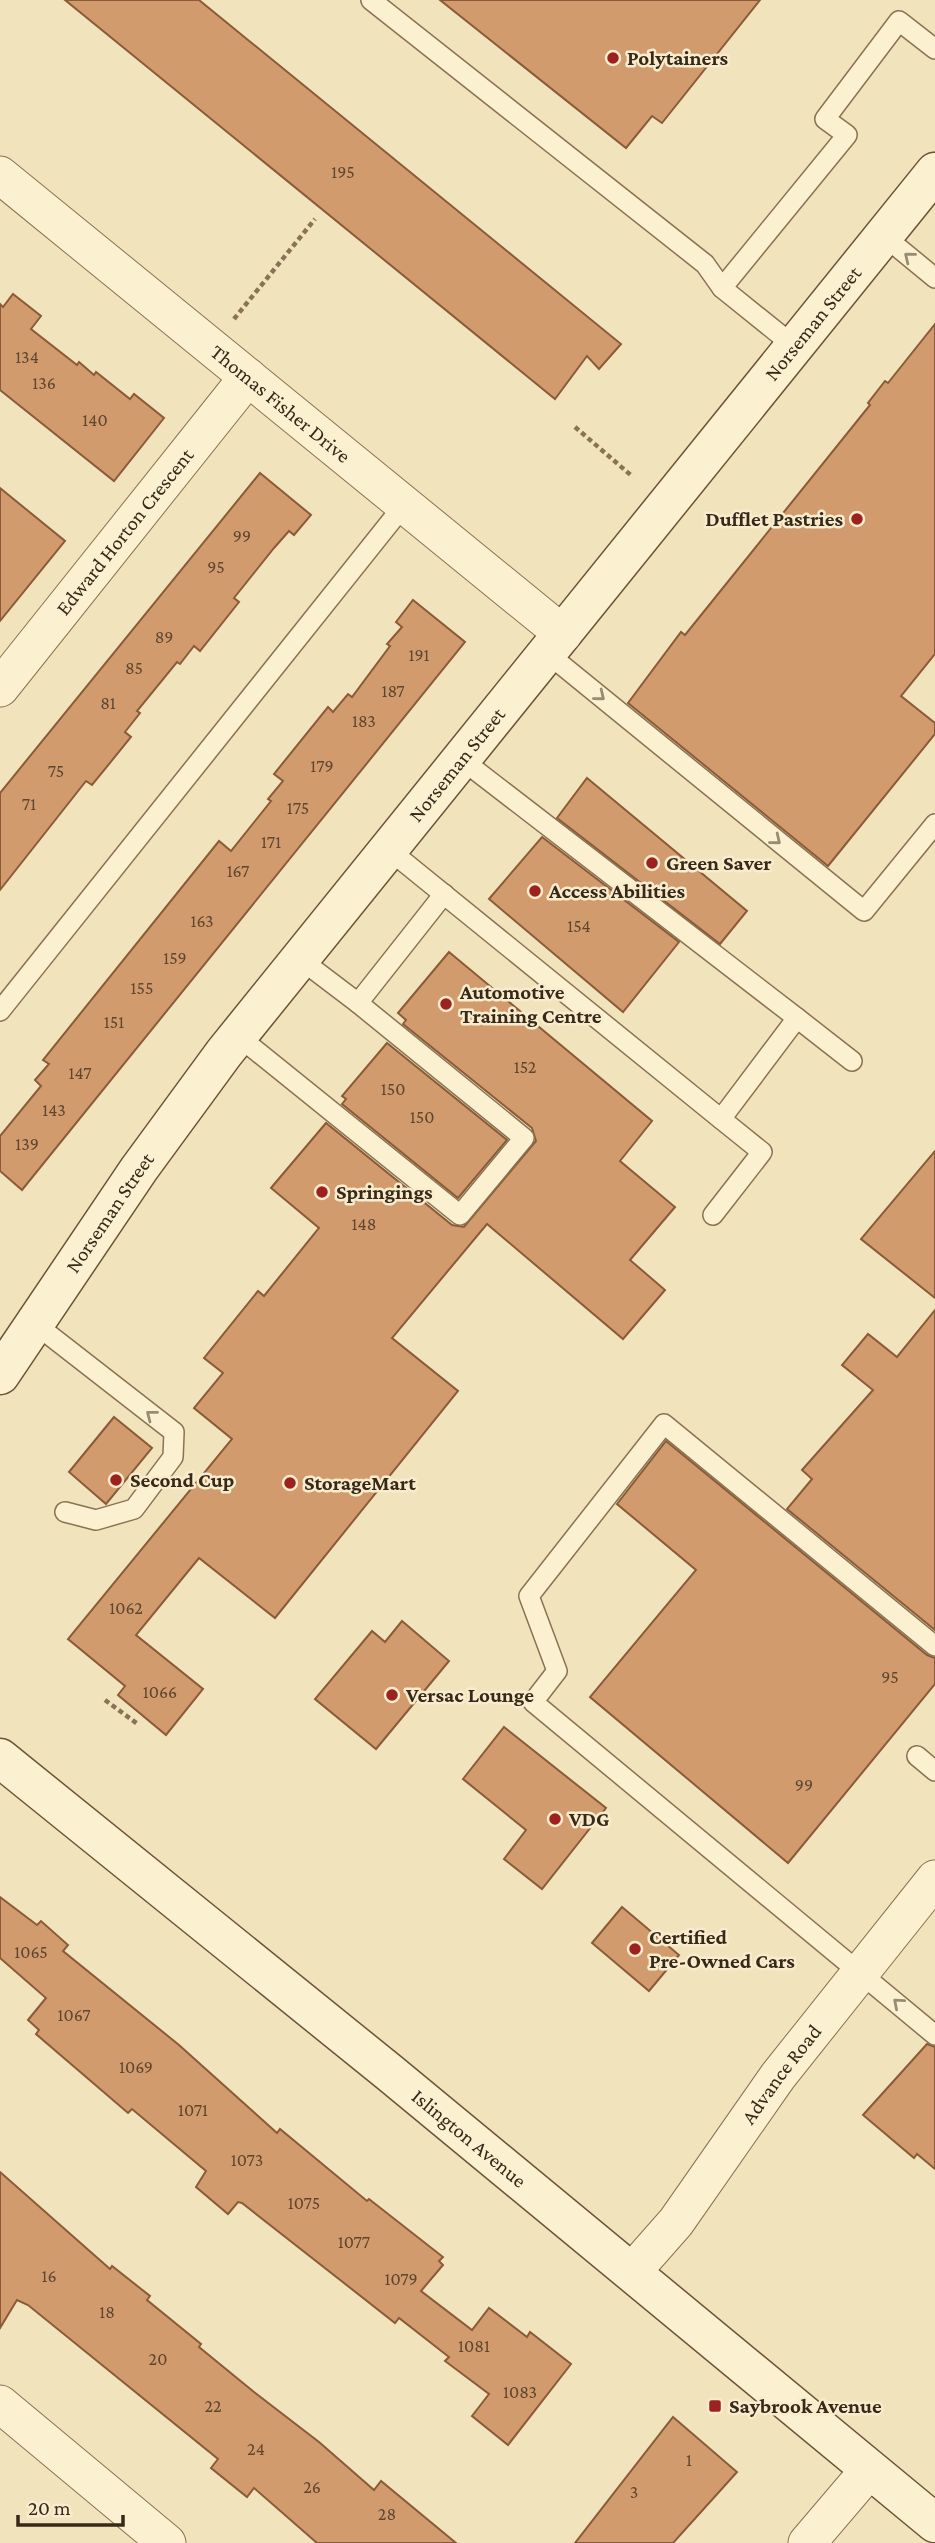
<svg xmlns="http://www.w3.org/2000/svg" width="935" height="2543" font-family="'Crimson Pro',serif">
	<rect width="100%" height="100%" fill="#f1e3bc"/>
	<g fill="#d29b6e" stroke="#8b5b38" stroke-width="2">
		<path d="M65,0H199L621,344L599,369L587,356L555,399Z"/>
		<path d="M440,0H760L662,123L652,116L626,148Z"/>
		<path d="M13,294L41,316L31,329L77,365L79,362L94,375L96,372L130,399L134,394L164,418L114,481L0,390V304L3,307Z"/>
		<path d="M935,324V654L901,696L935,723V734L828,866L628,703L681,632L685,635L870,405L868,403L885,381L888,383Z"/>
		<path d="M260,473L311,515L294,535L289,531L274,548L234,598L239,602L200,651L194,646L180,664L177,662L137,711L140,713L125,732L131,737L92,785L86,781L0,890V793Z"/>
		<path d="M0,488L65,541L0,621Z"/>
		<path d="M413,600L465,642L22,1190L0,1171V1136L41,1086L35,1080L49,1064L43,1060L219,841L231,851L271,801L268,799L283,781L274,774L328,707L333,712L348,694L352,697L390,646L387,644L402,627L396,622Z"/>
		<path d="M587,778L747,911L720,944L557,818Z"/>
		<path d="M542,837L679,942L623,1012L489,899Z"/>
		<path d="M449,952L652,1121L620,1161L675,1207L630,1260L665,1290L623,1339L487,1224L392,1338L458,1391L275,1618L199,1558L136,1635L203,1689L166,1735L118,1695L125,1686L68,1639L232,1439L194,1408L223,1373L204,1358L258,1291L264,1296L319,1228L271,1188L326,1123L452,1225L464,1227L536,1141L532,1128L403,1024L406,1020L398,1013Z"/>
		<path d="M387,1043L507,1140L458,1198L342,1104L346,1099L342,1096Z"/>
		<path d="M935,1151V1298L861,1239Z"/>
		<path d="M935,1310V1630L787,1509L812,1479L802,1470L873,1390L842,1365L868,1334L897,1357Z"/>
		<path d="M114,1417L152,1448L106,1504L69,1472Z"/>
		<path d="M666,1441L927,1655L935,1658V1684L788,1863L590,1697L696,1570L617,1504Z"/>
		<path d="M402,1621L449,1661L376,1749L315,1699L372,1631L385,1642Z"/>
		<path d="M504,1727L606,1808L542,1889L504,1859L526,1830L463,1779Z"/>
		<path d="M0,1897L37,1925L41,1921L68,1945L63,1951L179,2045L277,2133L280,2129L367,2201L369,2199L443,2257L439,2261L443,2265L421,2291L472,2330L489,2308L527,2337L530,2332L571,2364L508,2445L472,2416L489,2394L445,2361L449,2357L399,2318L395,2323L242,2203L238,2202L228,2214L196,2187L206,2171L132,2109L128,2113L36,2034L39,2030L28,2020L46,1998L0,1958Z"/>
		<path d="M622,1907L679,1955L649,1991L592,1943Z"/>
		<path d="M927,2044L935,2047V2169L917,2154L914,2158L863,2115Z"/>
		<path d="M0,2172L110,2269L112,2266L150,2296L147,2300L201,2344L199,2347L254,2392L319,2442L374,2490L381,2481L456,2543H317L254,2488L247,2497L211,2468L218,2459L28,2305L17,2300L0,2328Z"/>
		<path d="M673,2417L737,2472L673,2543H575Z"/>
	</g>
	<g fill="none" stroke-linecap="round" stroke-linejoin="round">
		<defs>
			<g id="lane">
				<path d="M371,0L705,264L722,288L794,346"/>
				<path d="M884,236L935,278"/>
				<path d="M722,288L847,135L825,119L899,21L935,49"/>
				<path d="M547,653L864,911L935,824"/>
				<path d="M388,849L721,1119L797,1018L461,759"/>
				<path d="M300,959L358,1003L444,894"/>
				<path d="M0,1011L404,505"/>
				<path d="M797,1018L852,1061"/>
				<path d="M238,1036L460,1215L524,1138L358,1003"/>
				<path d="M713,1215L762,1152L721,1119"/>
				<path d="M34,1323L174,1432L173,1457L134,1509L96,1520L65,1512"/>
				<path d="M935,1646L664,1424L529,1596L557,1671L533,1702L935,2035"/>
				<path d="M917,1756L935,1771"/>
			</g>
			<g id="street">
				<path id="s1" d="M0,175L563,634"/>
				<path id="s2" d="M0,688L248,377"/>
				<path id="s3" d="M632,2272L676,2222L778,2076L935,1879"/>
				<path d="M0,2404L167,2543"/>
				<path d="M807,2543L870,2469"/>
			</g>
			<g id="secondary">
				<path id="s4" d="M0,1375L139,1169L224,1053L935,172"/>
				<path id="s5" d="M0,1758L390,2073L935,2523"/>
			</g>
		</defs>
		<use href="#lane" stroke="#8a7254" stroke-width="22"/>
		<use href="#street" stroke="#8a7254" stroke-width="39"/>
		<use href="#secondary" stroke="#6b5338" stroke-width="41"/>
		<g stroke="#8a7254" stroke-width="4.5" stroke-dasharray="5 3.5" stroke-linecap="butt">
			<path d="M234,319L315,219"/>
			<path d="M575,427L633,477"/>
			<path d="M105,1700L139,1725"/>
		</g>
		<use href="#lane" stroke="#fbf0cf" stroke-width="19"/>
		<use href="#street" stroke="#fbf0cf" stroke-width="37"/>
		<use href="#secondary" stroke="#fbf0cf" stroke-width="38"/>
	</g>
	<defs><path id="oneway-chevron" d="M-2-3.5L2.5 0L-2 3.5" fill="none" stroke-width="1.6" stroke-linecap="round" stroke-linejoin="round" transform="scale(1.75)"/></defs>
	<g stroke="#998c74">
		<use href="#oneway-chevron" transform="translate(909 257) rotate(-141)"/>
		<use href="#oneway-chevron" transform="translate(600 696) rotate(39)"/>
		<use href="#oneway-chevron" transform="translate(776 840) rotate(39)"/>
		<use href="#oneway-chevron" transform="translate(151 1415) rotate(-142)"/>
		<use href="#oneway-chevron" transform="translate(898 2003) rotate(-139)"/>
	</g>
	<g fill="#9d221f" stroke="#f8eccc" stroke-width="2.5">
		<circle cx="613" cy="58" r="7"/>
		<circle cx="857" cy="519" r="7"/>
		<circle cx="652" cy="863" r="7"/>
		<circle cx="535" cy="891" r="7"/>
		<circle cx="446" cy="1004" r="7"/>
		<circle cx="322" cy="1192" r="7"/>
		<circle cx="116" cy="1480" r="7"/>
		<circle cx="290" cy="1483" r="7"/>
		<circle cx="392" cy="1695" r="7"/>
		<circle cx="555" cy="1819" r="7"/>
		<circle cx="635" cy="1949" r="7"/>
		<rect x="708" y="2399" width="14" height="14" rx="3.5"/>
	</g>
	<g text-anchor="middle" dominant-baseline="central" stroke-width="5" stroke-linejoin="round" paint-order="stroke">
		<g font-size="18" fill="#5e462f">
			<text x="343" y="172">195</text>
			<text x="27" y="357">134</text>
			<text x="44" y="383">136</text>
			<text x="95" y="420">140</text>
			<text x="242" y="536">99</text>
			<text x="216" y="567">95</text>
			<text x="164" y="637">89</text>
			<text x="419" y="655">191</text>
			<text x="134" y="668">85</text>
			<text x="393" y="691">187</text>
			<text x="108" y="703">81</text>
			<text x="364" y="721">183</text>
			<text x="322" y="766">179</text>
			<text x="56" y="771">75</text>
			<text x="29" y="804">71</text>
			<text x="298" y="808">175</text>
			<text x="271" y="842">171</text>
			<text x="238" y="871">167</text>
			<text x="202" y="921">163</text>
			<text x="579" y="926">154</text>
			<text x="175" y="958">159</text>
			<text x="142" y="988">155</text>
			<text x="114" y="1022">151</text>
			<text x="525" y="1067">152</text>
			<text x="80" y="1073">147</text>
			<text x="393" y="1089">150</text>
			<text x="54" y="1110">143</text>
			<text x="422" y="1117">150</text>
			<text x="27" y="1144">139</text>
			<text x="364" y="1224">148</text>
			<text x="126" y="1608">1062</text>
			<text x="890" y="1677">95</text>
			<text x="160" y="1692">1066</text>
			<text x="804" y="1785">99</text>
			<text x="31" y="1952">1065</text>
			<text x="74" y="2015">1067</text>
			<text x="136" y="2067">1069</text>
			<text x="193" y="2110">1071</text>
			<text x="247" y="2160">1073</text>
			<text x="304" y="2203">1075</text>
			<text x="354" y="2242">1077</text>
			<text x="49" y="2276">16</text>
			<text x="401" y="2279">1079</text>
			<text x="107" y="2312">18</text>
			<text x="474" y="2346">1081</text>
			<text x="158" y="2359">20</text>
			<text x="520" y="2392">1083</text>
			<text x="213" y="2406">22</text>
			<text x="256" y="2449">24</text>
			<text x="689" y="2460">1</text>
			<text x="312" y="2487">26</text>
			<text x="634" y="2492">3</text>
			<text x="387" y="2514">28</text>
		</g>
		<g font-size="21" font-weight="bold" fill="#37291a" stroke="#f8eccc" text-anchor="start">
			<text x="627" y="58">Polytainers</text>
			<text x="843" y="519" text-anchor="end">Dufflet Pastries</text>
			<text x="666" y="863">Green Saver</text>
			<text x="549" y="891">Access Abilities</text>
			<text x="460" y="992">Automotive<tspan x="460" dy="24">Training Centre</tspan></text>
			<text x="336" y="1192">Springings</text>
			<text x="130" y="1480">Second Cup</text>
			<text x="304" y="1483">StorageMart</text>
			<text x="406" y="1695">Versac Lounge</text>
			<text x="569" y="1819">VDG</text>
			<text x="649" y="1937">Certified<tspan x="649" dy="24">Pre-Owned Cars</tspan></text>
			<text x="729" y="2406">Saybrook Avenue</text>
		</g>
		<g font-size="21" fill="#37291a" stroke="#f8eccc">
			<text stroke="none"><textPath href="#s4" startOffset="1330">Norseman Street</textPath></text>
			<text stroke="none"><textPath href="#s1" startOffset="362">Thomas Fisher Drive</textPath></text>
			<text stroke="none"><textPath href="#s2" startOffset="200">Edward Horton Crescent</textPath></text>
			<text stroke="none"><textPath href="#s4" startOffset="763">Norseman Street</textPath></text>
			<text stroke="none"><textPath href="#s4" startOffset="196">Norseman Street</textPath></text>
			<text stroke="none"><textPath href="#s3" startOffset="248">Advance Road</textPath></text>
			<text stroke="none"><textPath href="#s5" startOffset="604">Islington Avenue</textPath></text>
		</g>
	</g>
	<path d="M18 2515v10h105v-10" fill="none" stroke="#37291a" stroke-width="3.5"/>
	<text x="28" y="2515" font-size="21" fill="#37291a" stroke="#f8eccc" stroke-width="5" paint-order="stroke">20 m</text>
</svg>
